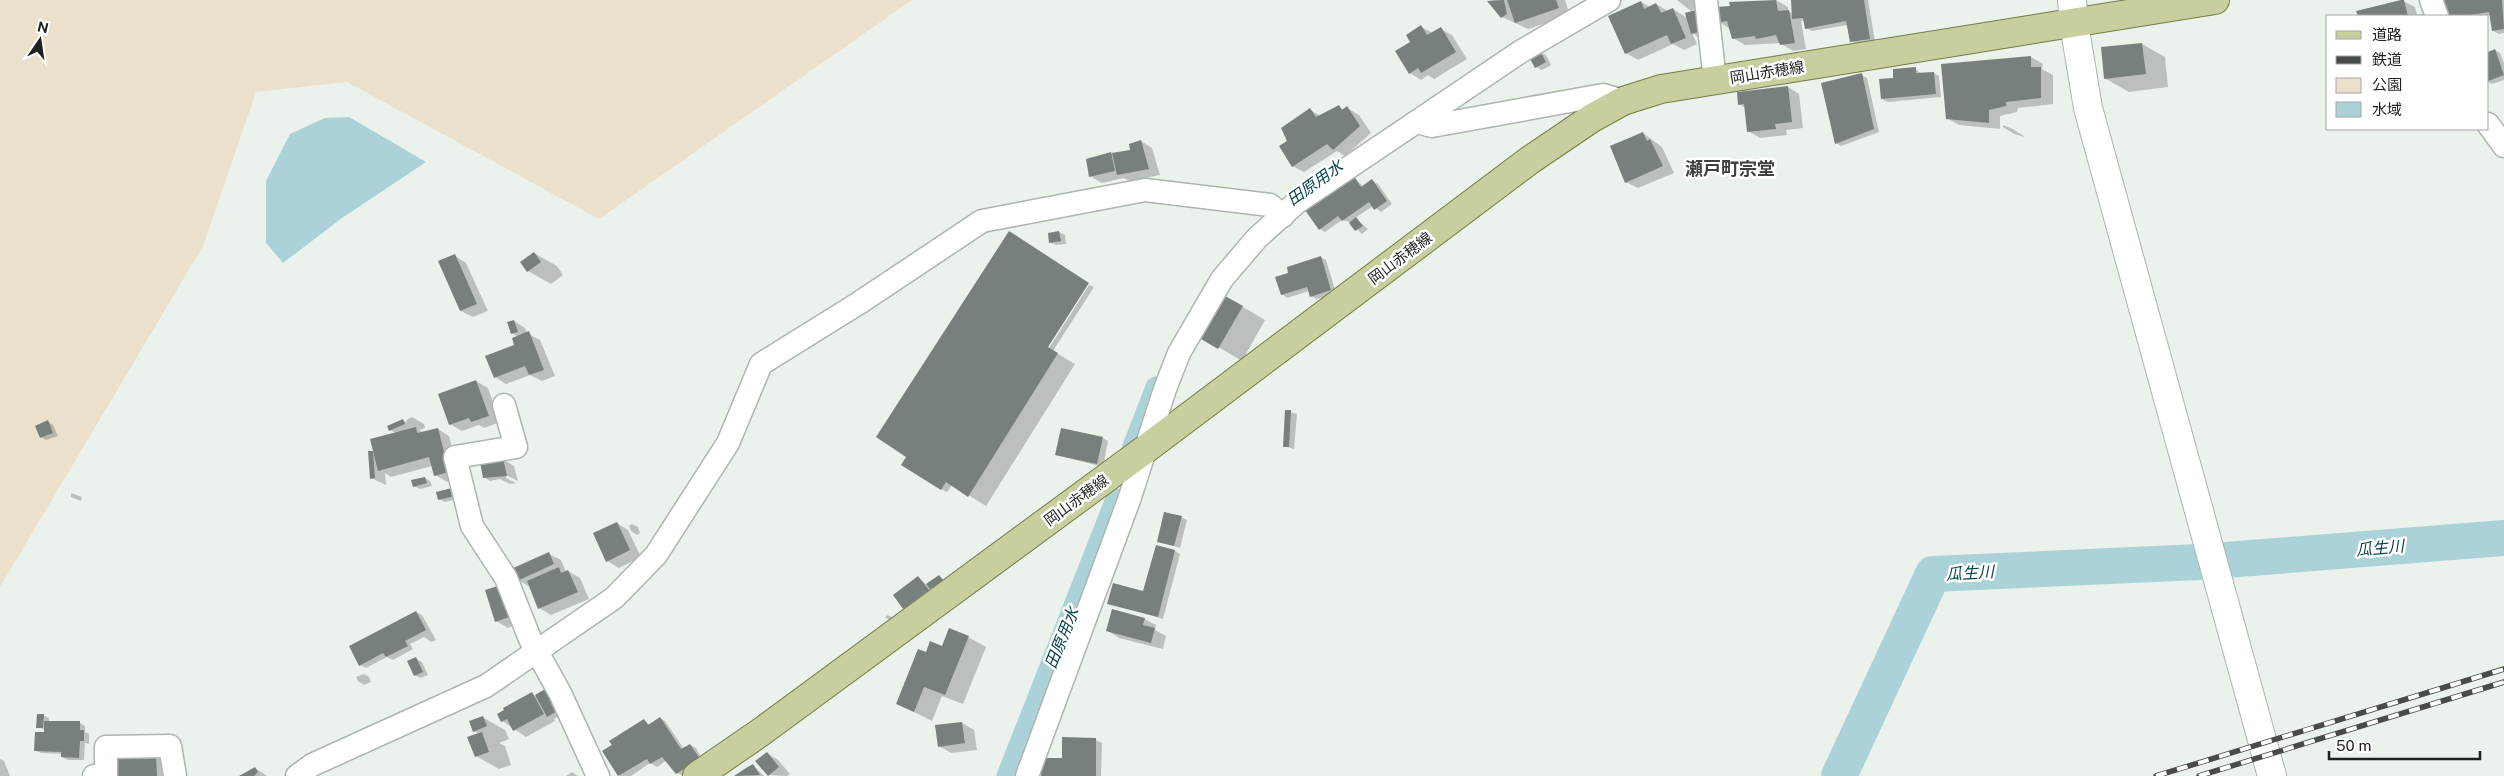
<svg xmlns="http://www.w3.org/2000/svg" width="2504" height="776" font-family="'Public Sans','Noto Sans JP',sans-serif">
	<rect width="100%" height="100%" fill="#ebf1eb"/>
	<path fill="#ebe0cc" d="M0,0H912L599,219L347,82L256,92L203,246L0,587Z"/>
	<path fill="#abd2d9" d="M349,117L426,162L342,218L283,263L266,243V181L290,134L325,118Z"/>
	<g fill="#0003">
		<path d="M1494,0H1565L1570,15L1528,29L1502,17L1489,1Z"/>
		<path d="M1677,0H1708L1691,11Z"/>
		<path d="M1776,0L1788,7V11L1793,14L1792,0H1868L1875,41L1857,44L1852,41L1848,25L1812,31L1806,28L1805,20L1801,21L1806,49L1793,51L1780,43L1745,45L1733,38L1730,29L1719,22Z"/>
		<path d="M2445,0H2504V33L2499,34L2493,31L2490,15L2448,16Z"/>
		<path d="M2403,1L2415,7L2417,15L2429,13L2435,16H2359L2358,12Z"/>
		<path d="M1641,2L1650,7L1656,4L1668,11L1673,9L1711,33L1698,37L1692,33L1697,44L1684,50L1673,44L1638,60L1626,53Z"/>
		<path d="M1421,27L1433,33L1441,29L1452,35L1467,59L1434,79L1428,75L1421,80L1410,73L1412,42Z"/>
		<path d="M2142,44L2165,57L2168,87L2129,92L2106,79Z"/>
		<path d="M2495,50L2500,53L2504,63V80L2492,84L2488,82V53Z"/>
		<path d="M1540,52L1546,55L1551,65L1542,70L1536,67Z"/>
		<path d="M2031,57L2043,64L2042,69L2053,75V104L2018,108L2017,112L2000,116V129L1959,125L1947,118Z"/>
		<path d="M1915,68L1921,74L1934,73L1939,76L1941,97L1888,102L1882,99L1894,79Z"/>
		<path d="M1861,75L1867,78L1879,132L1841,146L1836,143Z"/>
		<path d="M1788,87L1799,94L1803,128L1786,130L1787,135L1760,138L1748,131L1745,108L1739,104Z"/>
		<path d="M1339,107L1344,110L1347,108L1359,115L1371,133L1345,156L1337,151L1304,172L1292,166L1289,141L1310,110L1321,116Z"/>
		<path d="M2003,125L2013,129L2025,137L2014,134L2003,127Z"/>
		<path d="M1643,133L1662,147L1674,173L1638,188L1626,182Z"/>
		<path d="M1141,141L1152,148L1160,175L1130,181L1123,178L1102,183L1090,176L1111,153L1132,151Z"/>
		<path d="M1354,178L1364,187L1372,181L1378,184L1392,204L1381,212L1373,206L1355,218L1368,229L1362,234L1350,222L1342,220L1325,232L1320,229Z"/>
		<path d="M1059,232L1065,235L1066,244L1056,245L1050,242Z"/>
		<path d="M1009,233L1046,348H1049L1089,285L1094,287L1053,351L1075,364L986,506L952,485L947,492L941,489Z"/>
		<path d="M534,253L557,266L563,275L551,284L528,271Z"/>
		<path d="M455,256L466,263L488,311L473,317L461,311Z"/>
		<path d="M1320,257L1326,260L1336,293L1317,299L1311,296L1309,291L1287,298L1282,294L1289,274Z"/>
		<path d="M1226,297L1265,320L1242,361L1203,338Z"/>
		<path d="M514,321L525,328L527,333L540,340L555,376L542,381L530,375L506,384L495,377L516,346L518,337L512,333Z"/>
		<path d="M476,381L488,388L500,422L484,428L479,425L462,431L450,424Z"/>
		<path d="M1286,411L1297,414L1294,449L1284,446Z"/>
		<path d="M412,417L424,424L425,428L419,430L424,433L438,429L449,436L460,478L447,482L435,475L432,466L391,477L385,473L386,485L371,478L372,452L375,454L396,433L390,430L403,420L407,423L406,420Z"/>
		<path d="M48,422L53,425L58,436L46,440L41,437Z"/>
		<path d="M1103,438L1108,441L1103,467L1056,455Z"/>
		<path d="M503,459L514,466L518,481L506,475V478L516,483L510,484L500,479L490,481L485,478Z"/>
		<path d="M425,478L430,481L432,486L420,489L414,486Z"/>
		<path d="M452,489L459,499L445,502L439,499Z"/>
		<path d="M71,493L82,497L81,501L71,497Z"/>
		<path d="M1181,517L1187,520L1180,548L1159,541Z"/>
		<path d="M617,523L628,530L641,557L619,568L607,561Z"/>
		<path d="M632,524L638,527L640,533L637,535L631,531L629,526Z"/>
		<path d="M1175,551L1180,554L1163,619L1109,603L1144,593Z"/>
		<path d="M549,554L561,560L566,572L568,571L580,578L589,599L551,615L539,608L530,587L518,580Z"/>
		<path d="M939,576L947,584L936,592L929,587L933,594L910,611L904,608L919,578L927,585Z"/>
		<path d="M487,591L523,622L508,628L496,621Z"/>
		<path d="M1113,610L1145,619L1156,625L1155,630L1166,636L1163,649L1119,638L1108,631Z"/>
		<path d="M416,612L422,615L436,640L431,642L424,637L410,644L413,649L393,660L387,657L366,668L360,665Z"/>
		<path d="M888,615L893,618L894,623L885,617Z"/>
		<path d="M968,637L986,647L963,704L942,696L932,721L898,704L926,653Z"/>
		<path d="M416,659L422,662L428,675L420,678L415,675Z"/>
		<path d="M364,674L369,677L371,682L364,685L358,681L356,677Z"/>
		<path d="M532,694L564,713L554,719L555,721L526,737L502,721L505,710Z"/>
		<path d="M43,715L49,718V722L80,723L85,726V732L89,734V744L85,743L84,760H68L62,757L63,754L41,753L35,750L46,733L45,730L38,727Z"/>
		<path d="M482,717L505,730L509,739L499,743L505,746L511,765L499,769L476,756L479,734L474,731Z"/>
		<path d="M660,718L665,721L684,749L690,745L696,748L704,762L683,776L677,773L667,760L657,767L650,763L631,776H620L603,751L644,720L650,725Z"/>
		<path d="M962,723L974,730L977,750L951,753L939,746Z"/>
		<path d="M1064,739L1096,740L1102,743L1101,776H1042L1063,760Z"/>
		<path d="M767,753L778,760L790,774L787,776L768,775Z"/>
		<path d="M156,755L161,759L162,776H117Z"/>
		<path d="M0,759L4,761L10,776H0Z"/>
		<path d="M753,765L764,776H736L746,769Z"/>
		<path d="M255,768L267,776H241Z"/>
		<path d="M572,772L578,776H566Z"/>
	</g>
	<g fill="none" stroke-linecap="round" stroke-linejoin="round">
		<g stroke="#abd2d9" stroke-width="21">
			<path d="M1132,449L1156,387"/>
			<path d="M1007,776L1116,499"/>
		</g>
		<g stroke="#abd2d9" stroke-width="36">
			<path d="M2226,560L2504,538"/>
			<path d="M1839,776L1933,574L2199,562"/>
		</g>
	</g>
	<g fill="#78807e">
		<path d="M1504,0L1507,14L1501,18L1487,1Z"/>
		<path d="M1507,0H1556L1559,8L1515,23Z"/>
		<path d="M1776,0L1778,11L1789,10L1795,43L1780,45L1776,35L1756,39L1755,36L1732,39L1727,21L1717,23L1715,7L1730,6L1729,2Z"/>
		<path d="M1791,0H1864L1870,39L1850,42L1846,21L1805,29L1803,18L1792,19Z"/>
		<path d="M2401,0H2404L2408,16H2358L2356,11Z"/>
		<path d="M2444,0H2502L2504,29L2492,31L2489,12L2464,16H2446Z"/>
		<path d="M1641,1L1644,9L1656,3L1661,13L1673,8L1686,38L1671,44L1667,35L1625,54L1608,16Z"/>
		<path d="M1699,9L1706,30L1691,34L1685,13Z"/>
		<path d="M1421,25L1427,35L1441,27L1456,52L1421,73L1418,68L1409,74L1395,51L1410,42L1406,35Z"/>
		<path d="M2142,43L2146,74L2104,79L2101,47Z"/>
		<path d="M2495,49L2504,75L2488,81V52Z"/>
		<path d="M1540,51L1546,62L1535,68L1529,57Z"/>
		<path d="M2031,56V67H2041V98L2006,102V106L1989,110V123L1946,119L1941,64Z"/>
		<path d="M1916,67V73L1934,72L1936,94L1881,99L1879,79L1893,78V69Z"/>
		<path d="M1862,73L1874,129L1835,144L1821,83Z"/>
		<path d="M1788,86L1792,122L1775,124L1776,129L1747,132L1744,104L1738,105L1737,92Z"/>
		<path d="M1339,105L1342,110L1347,106L1360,126L1333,150L1327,144L1292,167L1279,146L1287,141L1281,128L1310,108L1316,117Z"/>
		<path d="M1643,132L1647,141L1650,139L1663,166L1625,183L1610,146Z"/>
		<path d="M1141,140L1149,169L1117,175L1112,153L1130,150L1129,144Z"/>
		<path d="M1111,152L1115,171L1089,177L1086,159Z"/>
		<path d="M1354,176L1361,187L1372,179L1387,201L1374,210L1369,202L1342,221L1338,216L1319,230L1305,210Z"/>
		<path d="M1356,217L1363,226L1355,231L1349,223Z"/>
		<path d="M1009,231L1089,283L1048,347L1058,353L968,497L946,482L941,490L901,465L906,457L876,437Z"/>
		<path d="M1059,231L1061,241L1049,243L1048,233Z"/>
		<path d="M534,252L541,262L527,272L520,262Z"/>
		<path d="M455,254L477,304L460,311L438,261Z"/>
		<path d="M1321,256L1331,290L1310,297L1307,287L1281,295L1275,277L1288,273L1287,267Z"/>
		<path d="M1225,296L1243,306L1218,349L1201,339Z"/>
		<path d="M514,320L518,332L511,334L507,322Z"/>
		<path d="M529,331L544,370L529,375L525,366L494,378L485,356L514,345L512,338Z"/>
		<path d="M476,380L489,416L471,422L469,418L449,425L438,394Z"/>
		<path d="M1285,410H1291L1289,447H1283Z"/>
		<path d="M403,419L405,424L389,431L387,426Z"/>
		<path d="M48,420L53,433L40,438L35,426Z"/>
		<path d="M416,427L417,433L438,428L449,472L434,476L429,457L378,471L370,439Z"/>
		<path d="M1061,428L1103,437L1097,464L1055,455Z"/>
		<path d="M368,451H373L375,478L370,479Z"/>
		<path d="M503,458L507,476L483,478L480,462Z"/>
		<path d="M425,477L427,483L413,487L411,480Z"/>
		<path d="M452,488L455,496L438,500L436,492Z"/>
		<path d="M1164,512L1182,516L1174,546L1157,542Z"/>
		<path d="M617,522L630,550L606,562L593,533Z"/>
		<path d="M1156,545L1175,550L1158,617L1107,604L1113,583L1143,591Z"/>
		<path d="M549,552L554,564L517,581L511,569Z"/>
		<path d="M559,567L561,573L568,570L578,592L538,609L527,581Z"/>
		<path d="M939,575L943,580L930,589L926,584Z"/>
		<path d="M918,576L929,590L903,609L893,595Z"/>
		<path d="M501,585L512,616L495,622L485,590Z"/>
		<path d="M1112,609L1145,618L1143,625L1155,628L1151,643L1106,631Z"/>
		<path d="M416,611L426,630L405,641L408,646L386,657L383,653L359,666L349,646Z"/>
		<path d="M949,628L969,636L945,695L924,687L914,712L896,704L918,649L926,652L930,641L942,646Z"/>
		<path d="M416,657L423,672L414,676L407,661Z"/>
		<path d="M547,688L559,710L547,717L535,695Z"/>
		<path d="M532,692L544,714L513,731L507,719L501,722L497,714L504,710L503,708Z"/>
		<path d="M37,714H44L43,728H36Z"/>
		<path d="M483,716L487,726L473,732L469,721Z"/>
		<path d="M660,717L681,749L690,744L700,759L676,774L662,757L650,764L647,759L618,776L602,751L612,745L609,741L644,719L648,725Z"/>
		<path d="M44,721H80V730H84V741H80L79,758L61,757V752L34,751L35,732H44Z"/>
		<path d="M962,722L965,743L938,747L935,725Z"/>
		<path d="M482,732L489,752L475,757L467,737Z"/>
		<path d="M1062,737L1096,738V776H1041L1042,758H1062Z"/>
		<path d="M767,752L779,767L768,776L755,761Z"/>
		<path d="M156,754L157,776H116L115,757Z"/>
		<path d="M753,764L760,775L734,776L746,768Z"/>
		<path d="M255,767L258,772L254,776H239Z"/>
	</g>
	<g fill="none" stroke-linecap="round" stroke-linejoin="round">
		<defs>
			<g id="street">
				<path d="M1706,0L1715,81"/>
				<path d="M2431,0L2437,16"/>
				<path d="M1417,122L1432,126L1603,95L1623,101"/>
				<path d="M2488,124L2504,146"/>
				<path d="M504,405L516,447L455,457L472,526L506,578L530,639L560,693L598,776"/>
				<path d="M94,776L106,774V747L170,746L175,776"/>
				<path d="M297,776L312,765L486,686L614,598L656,555L728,443L761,364L859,303L982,221L1145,190L1270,205L1283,216"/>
				<path d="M1027,776L1129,500L1165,389L1179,353L1222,279L1257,238L1296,203L1520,52L1609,0"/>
			</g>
			<path id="secondary" d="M2072,0L2074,24L2088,108L2272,776"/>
			<path id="primary" d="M697,776L761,732L1147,448L1530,160L1592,118L1623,101L1661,89L2215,0"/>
		</defs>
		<use href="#street" stroke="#aeb4af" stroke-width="25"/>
		<use href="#secondary" stroke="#aeb4af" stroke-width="30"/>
		<use href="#primary" stroke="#747c46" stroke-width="30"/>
		<use href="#street" stroke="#fff" stroke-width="22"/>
		<use href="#secondary" stroke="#fff" stroke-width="28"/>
		<use href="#primary" stroke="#c8ce9d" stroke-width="28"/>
		<defs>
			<g id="rail">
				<path d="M2156,776L2504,669"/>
				<path d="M2199,776L2504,682"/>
			</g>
		</defs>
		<use href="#rail" stroke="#484c49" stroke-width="5.5"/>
		<use href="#rail" stroke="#fff" stroke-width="4" stroke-dasharray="11" stroke-linecap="butt"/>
	</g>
	<g text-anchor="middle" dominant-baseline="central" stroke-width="5" stroke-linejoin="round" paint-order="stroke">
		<g font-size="15" fill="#1e211f" stroke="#fff">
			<text transform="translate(1767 72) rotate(-9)">岡山赤穂線</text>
			<text transform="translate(1400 258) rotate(-37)">岡山赤穂線</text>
			<text transform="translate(1076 500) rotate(-36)">岡山赤穂線</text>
		</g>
		<g font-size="16" font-style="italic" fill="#07434c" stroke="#fff">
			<text transform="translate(1315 183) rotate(-36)">田原用水</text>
			<text transform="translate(2380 548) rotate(-5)">瓜生川</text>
			<text transform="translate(1970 573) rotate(-3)">瓜生川</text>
			<text transform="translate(1062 638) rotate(-68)">田原用水</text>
		</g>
		<g font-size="18" font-weight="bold" fill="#3e423e" stroke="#fff">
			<text x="1730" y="168">瀬戸町宗堂</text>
		</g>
	</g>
	<rect x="2326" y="15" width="162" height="115" fill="#ffffff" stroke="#a5a6a5"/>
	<rect x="2336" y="31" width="25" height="8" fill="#c8ce9d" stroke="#a5a6a5"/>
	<text x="2372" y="40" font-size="15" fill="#1e211f">道路</text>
	<rect x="2336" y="56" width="25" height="8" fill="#484c49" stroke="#a5a6a5"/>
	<text x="2372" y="65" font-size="15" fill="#1e211f">鉄道</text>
	<rect x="2336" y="78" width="25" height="15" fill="#ebe0cc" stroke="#a5a6a5"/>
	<text x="2372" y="90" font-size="15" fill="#1e211f">公園</text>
	<rect x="2336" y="102" width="25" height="15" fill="#abd2d9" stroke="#a5a6a5"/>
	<text x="2372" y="115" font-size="15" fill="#1e211f">水域</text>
	<g transform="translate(40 40) rotate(13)" stroke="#ffffff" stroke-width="4" paint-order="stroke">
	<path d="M0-4L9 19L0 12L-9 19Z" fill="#1e211f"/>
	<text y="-8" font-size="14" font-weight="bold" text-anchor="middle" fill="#1e211f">N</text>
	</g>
	<path d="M2329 751v8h151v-8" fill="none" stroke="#1e211f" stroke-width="2.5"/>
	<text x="2336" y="751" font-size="15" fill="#1e211f" stroke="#ffffff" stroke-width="4" paint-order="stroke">50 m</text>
</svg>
